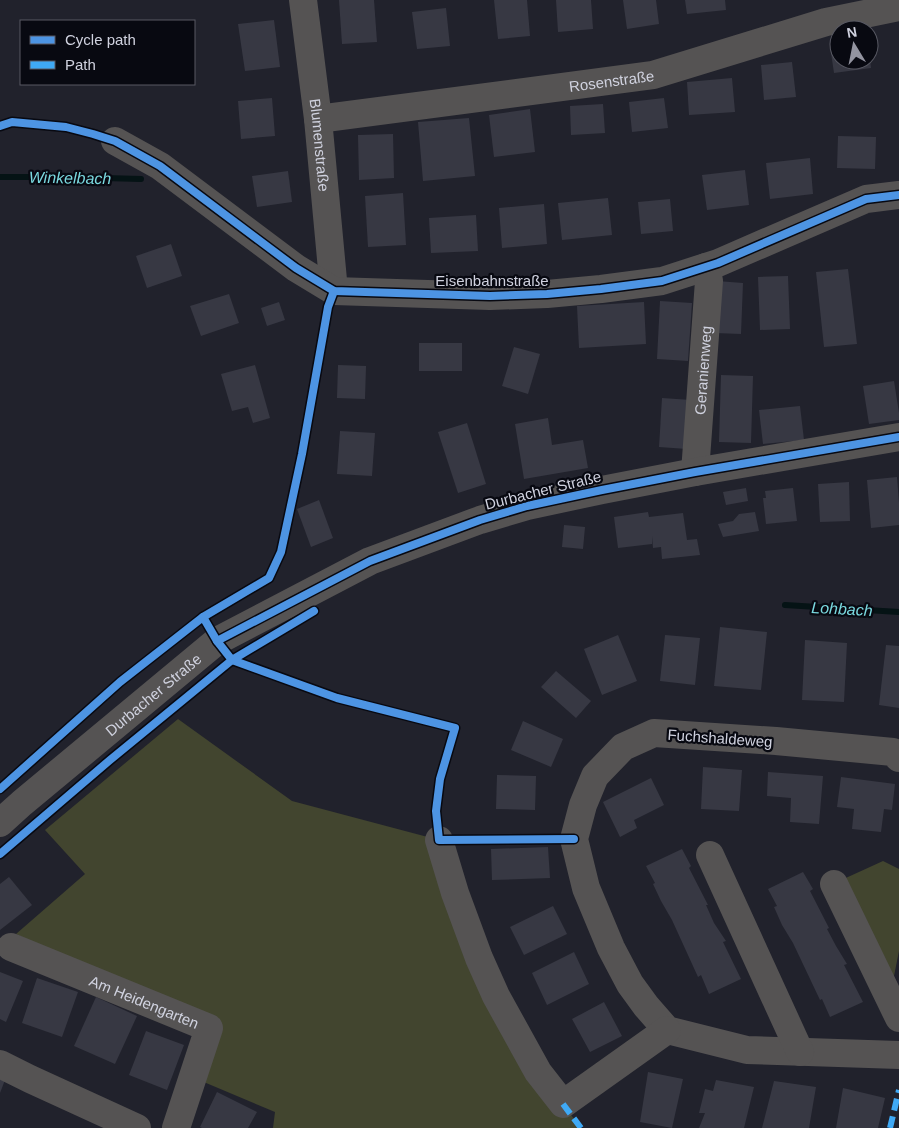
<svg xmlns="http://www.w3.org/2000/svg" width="899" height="1128" font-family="Arial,sans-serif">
	<rect width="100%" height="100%" fill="#21222c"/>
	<g fill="#42452f">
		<path d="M178,719L292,801L439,840L538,1072L581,1128H273L275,1112L199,1080L209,1028L16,934L85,874L45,830Z"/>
		<path d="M883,861L899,869V951L891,991L837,882Z"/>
	</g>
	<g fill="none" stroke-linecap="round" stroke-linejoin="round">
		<g stroke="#051315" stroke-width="6">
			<path d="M0,177H68L141,179"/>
			<path d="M785,605L899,612"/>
		</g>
	</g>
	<g fill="#373843">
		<path d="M339,0H374L377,42L342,44Z"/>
		<path d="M494,0H527L530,36L498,39Z"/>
		<path d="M556,0H591L593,29L558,32Z"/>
		<path d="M623,0H656L659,24L627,29Z"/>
		<path d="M685,0H725L726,10L687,14Z"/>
		<path d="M446,8L450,46L417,49L412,12Z"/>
		<path d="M274,20L280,67L245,71L238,24Z"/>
		<path d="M839,44V60H870L871,68L834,73L830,46Z"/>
		<path d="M792,62L796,97L764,100L761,65Z"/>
		<path d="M732,78L735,112L689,115L687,82Z"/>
		<path d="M272,98L275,136L241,139L238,101Z"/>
		<path d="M664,98L668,128L632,132L629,102Z"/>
		<path d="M603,104L605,133L571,135L570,106Z"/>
		<path d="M530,109L535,152L494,157L489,115Z"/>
		<path d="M469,118L475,176L423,181L418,122Z"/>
		<path d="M393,134L394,178L359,180L358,135Z"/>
		<path d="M838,136L876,137L875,169L837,168Z"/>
		<path d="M810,158L813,194L770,199L766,163Z"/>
		<path d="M745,170L749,205L707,210L702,175Z"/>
		<path d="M288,171L292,202L257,207L252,176Z"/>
		<path d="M403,193L406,245L368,247L365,196Z"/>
		<path d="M608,198L612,235L562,240L558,203Z"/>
		<path d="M670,199L673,231L641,234L638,202Z"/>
		<path d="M544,204L547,244L502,248L499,208Z"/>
		<path d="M476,215L478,251L431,253L429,218Z"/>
		<path d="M171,244L182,276L147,288L136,256Z"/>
		<path d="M848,269L857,344L824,347L816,272Z"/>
		<path d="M788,276L790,329L760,330L758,277Z"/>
		<path d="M717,281L743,283L741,334L715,333Z"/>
		<path d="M229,294L239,323L201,336L190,306Z"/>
		<path d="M660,301L692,303L688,361L657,359Z"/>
		<path d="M279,302L285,320L267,326L261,308Z"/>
		<path d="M644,302L646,344L579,348L577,306Z"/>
		<rect x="419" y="343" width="43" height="28"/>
		<path d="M514,347L540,354L528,394L502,386Z"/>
		<path d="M255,365L270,418L253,423L248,407L232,411L221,374Z"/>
		<path d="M338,365L366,366L365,399L337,398Z"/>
		<path d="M721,375L753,376L751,443L719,442Z"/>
		<path d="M894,381L899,413V420L869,424L863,386Z"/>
		<path d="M662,398L691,400L687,449L659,447Z"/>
		<path d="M800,406L804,440L763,444L759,410Z"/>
		<path d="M548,418L552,445L583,440L588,468L524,479L515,424Z"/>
		<path d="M467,423L486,484L458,493L438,432Z"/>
		<path d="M340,431L375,433L372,476L337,474Z"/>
		<path d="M897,477L899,503V525L871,528L867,480Z"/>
		<path d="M849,482L850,521L820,522L818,484Z"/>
		<path d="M746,488L748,501L726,505L723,492Z"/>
		<path d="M793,488L797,521L766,524L763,498H766L765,491Z"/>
		<path d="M319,500L333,538L311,547L297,509Z"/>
		<path d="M648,512L649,517L683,513L687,540L697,539L700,555L662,559L661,547L653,548L652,536V544L618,548L614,517Z"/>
		<path d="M755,512L759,531L723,537L718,524L733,521L739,514Z"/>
		<path d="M564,525L585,527L583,549L562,547Z"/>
		<path d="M720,627L767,632L761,690L714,686Z"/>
		<path d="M618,635L637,681L602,695L584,649Z"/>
		<path d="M665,635L700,638L695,685L660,681Z"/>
		<path d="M805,640L847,643L844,702L802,700Z"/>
		<path d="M886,645L899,646V708L879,705Z"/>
		<path d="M556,671L591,701L576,718L541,687Z"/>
		<path d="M523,721L563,739L551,767L511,750Z"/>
		<path d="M703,767L742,770L739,811L701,809Z"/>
		<path d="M768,772L823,776L819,824L790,822L791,798L767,796Z"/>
		<path d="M497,775L536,776L535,810L496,809Z"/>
		<path d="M841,777L895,784L892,810L884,809L881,832L852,829L854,809L837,807Z"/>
		<path d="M651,778L664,805L634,820L637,828L620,837L603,802Z"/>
		<path d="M548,847L550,878L492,880L491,849Z"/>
		<path d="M682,849L691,866L689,868L708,905H706L714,923L726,941L723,942L741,979L709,994L701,975L698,977L672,920L661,901L653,884L655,883L646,866Z"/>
		<path d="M803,872L813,889L810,891L829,928L827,929L836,946L847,964L844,965L863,1002L830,1017L822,999L820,1000L793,943L782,925L774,907L777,906L768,889Z"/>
		<path d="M9,877L32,905L0,930V884Z"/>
		<path d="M553,906L567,934L524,955L510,927Z"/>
		<path d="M574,952L589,984L547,1005L532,973Z"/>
		<path d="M0,972L23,981L6,1022L0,1019Z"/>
		<path d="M37,978L78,992L62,1037L22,1023Z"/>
		<path d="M96,997L137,1016L115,1064L74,1046Z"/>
		<path d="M604,1002L622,1036L590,1052L572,1019Z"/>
		<path d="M146,1031L184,1045L167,1090L129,1075Z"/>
		<path d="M648,1072L683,1079L672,1128L640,1122Z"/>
		<path d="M0,1078L5,1080L0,1093Z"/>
		<path d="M716,1080L754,1087L744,1128H699L705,1113H699L705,1089L713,1091Z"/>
		<path d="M774,1081L816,1087L809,1128H762Z"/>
		<path d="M843,1088L885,1098L878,1128H836Z"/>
		<path d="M217,1092L257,1112L248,1128H202L200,1127Z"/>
	</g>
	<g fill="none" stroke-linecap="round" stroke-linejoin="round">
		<g stroke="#555353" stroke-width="28">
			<path id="s1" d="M303,0L318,119L334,291"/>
			<path id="s2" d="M318,119L653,75L826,22L899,7"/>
			<path d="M115,141L160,166L296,268L334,291L490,296L547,294L601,289L662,281L718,263L866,199L899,195"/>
			<path id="s3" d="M695,472L709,281L706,267"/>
			<path d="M899,758L893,752L776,741L654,733L623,747L595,776L583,805L574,839L586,888L611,948L630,984L646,1006L667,1030L747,1050L899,1055"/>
			<path id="s4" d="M0,823L22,803L217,641L370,561L480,520L527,506L602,490L695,472L899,437"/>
			<path d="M439,840L455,893L479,958L496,996L538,1072L563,1104L667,1030"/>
			<path d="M710,855L800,1052"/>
			<path d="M834,884L899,1018"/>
			<path id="s5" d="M11,947L209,1028L176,1128"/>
			<path d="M0,1064L30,1079L137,1128"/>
		</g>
		<g stroke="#3fa9f5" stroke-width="6" stroke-dasharray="12 6" stroke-linecap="butt">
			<path d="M563,1104L581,1128"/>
			<path d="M890,1128L899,1090"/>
		</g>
		<defs>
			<g id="cycleway">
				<path d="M0,126L12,122L66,127L93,134L115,141L160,166L296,268L334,291L490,296L547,294L601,289L662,281L718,263L866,199L899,195"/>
				<path d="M203,617L217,641L232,660L337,698L455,728L440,779L436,811L439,840L574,839"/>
				<path d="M217,641L370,561L480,520L527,506L602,490L695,472L899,437"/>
				<path d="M0,789L120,682L203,617L269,578L281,552L302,454L328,307L334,291"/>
				<path d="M0,854L110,760L232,660L314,611"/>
			</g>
		</defs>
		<use href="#cycleway" stroke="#080911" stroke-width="11"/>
		<use href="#cycleway" stroke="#4d94e3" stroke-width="8"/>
	</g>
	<g text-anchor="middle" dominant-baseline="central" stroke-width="4.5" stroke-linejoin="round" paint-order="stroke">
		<g font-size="15" fill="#d0d2df" stroke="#080911">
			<text stroke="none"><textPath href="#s2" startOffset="296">Rosenstraße</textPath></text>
			<text stroke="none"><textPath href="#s1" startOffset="146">Blumenstraße</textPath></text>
			<text x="492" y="280">Eisenbahnstraße</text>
			<text stroke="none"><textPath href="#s3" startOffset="102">Geranienweg</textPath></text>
			<text transform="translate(543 490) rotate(-14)">Durbacher Straße</text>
			<text stroke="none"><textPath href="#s4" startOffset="200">Durbacher Straße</textPath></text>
			<text transform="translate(720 738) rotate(4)">Fuchshaldeweg</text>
			<text stroke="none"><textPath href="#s5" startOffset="144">Am Heidengarten</textPath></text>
		</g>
		<g font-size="16" font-style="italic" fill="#7ad9df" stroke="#080911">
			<text transform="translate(70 178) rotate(1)">Winkelbach</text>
			<text transform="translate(842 609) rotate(3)">Lohbach</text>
		</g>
	</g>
	<rect x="20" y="20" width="175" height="65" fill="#080911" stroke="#585963"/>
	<rect x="30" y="36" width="25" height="8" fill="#4d94e3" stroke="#585963"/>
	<text x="65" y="45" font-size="15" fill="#d0d2df">Cycle path</text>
	<rect x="30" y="61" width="25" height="8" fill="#3fa9f5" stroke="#585963"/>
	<text x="65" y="70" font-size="15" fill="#d0d2df">Path</text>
	<g transform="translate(854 45) rotate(350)"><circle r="24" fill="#080911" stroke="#585963"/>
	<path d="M0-4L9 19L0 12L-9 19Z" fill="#9394a0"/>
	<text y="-8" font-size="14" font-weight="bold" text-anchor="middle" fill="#d0d2df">N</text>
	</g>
</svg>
